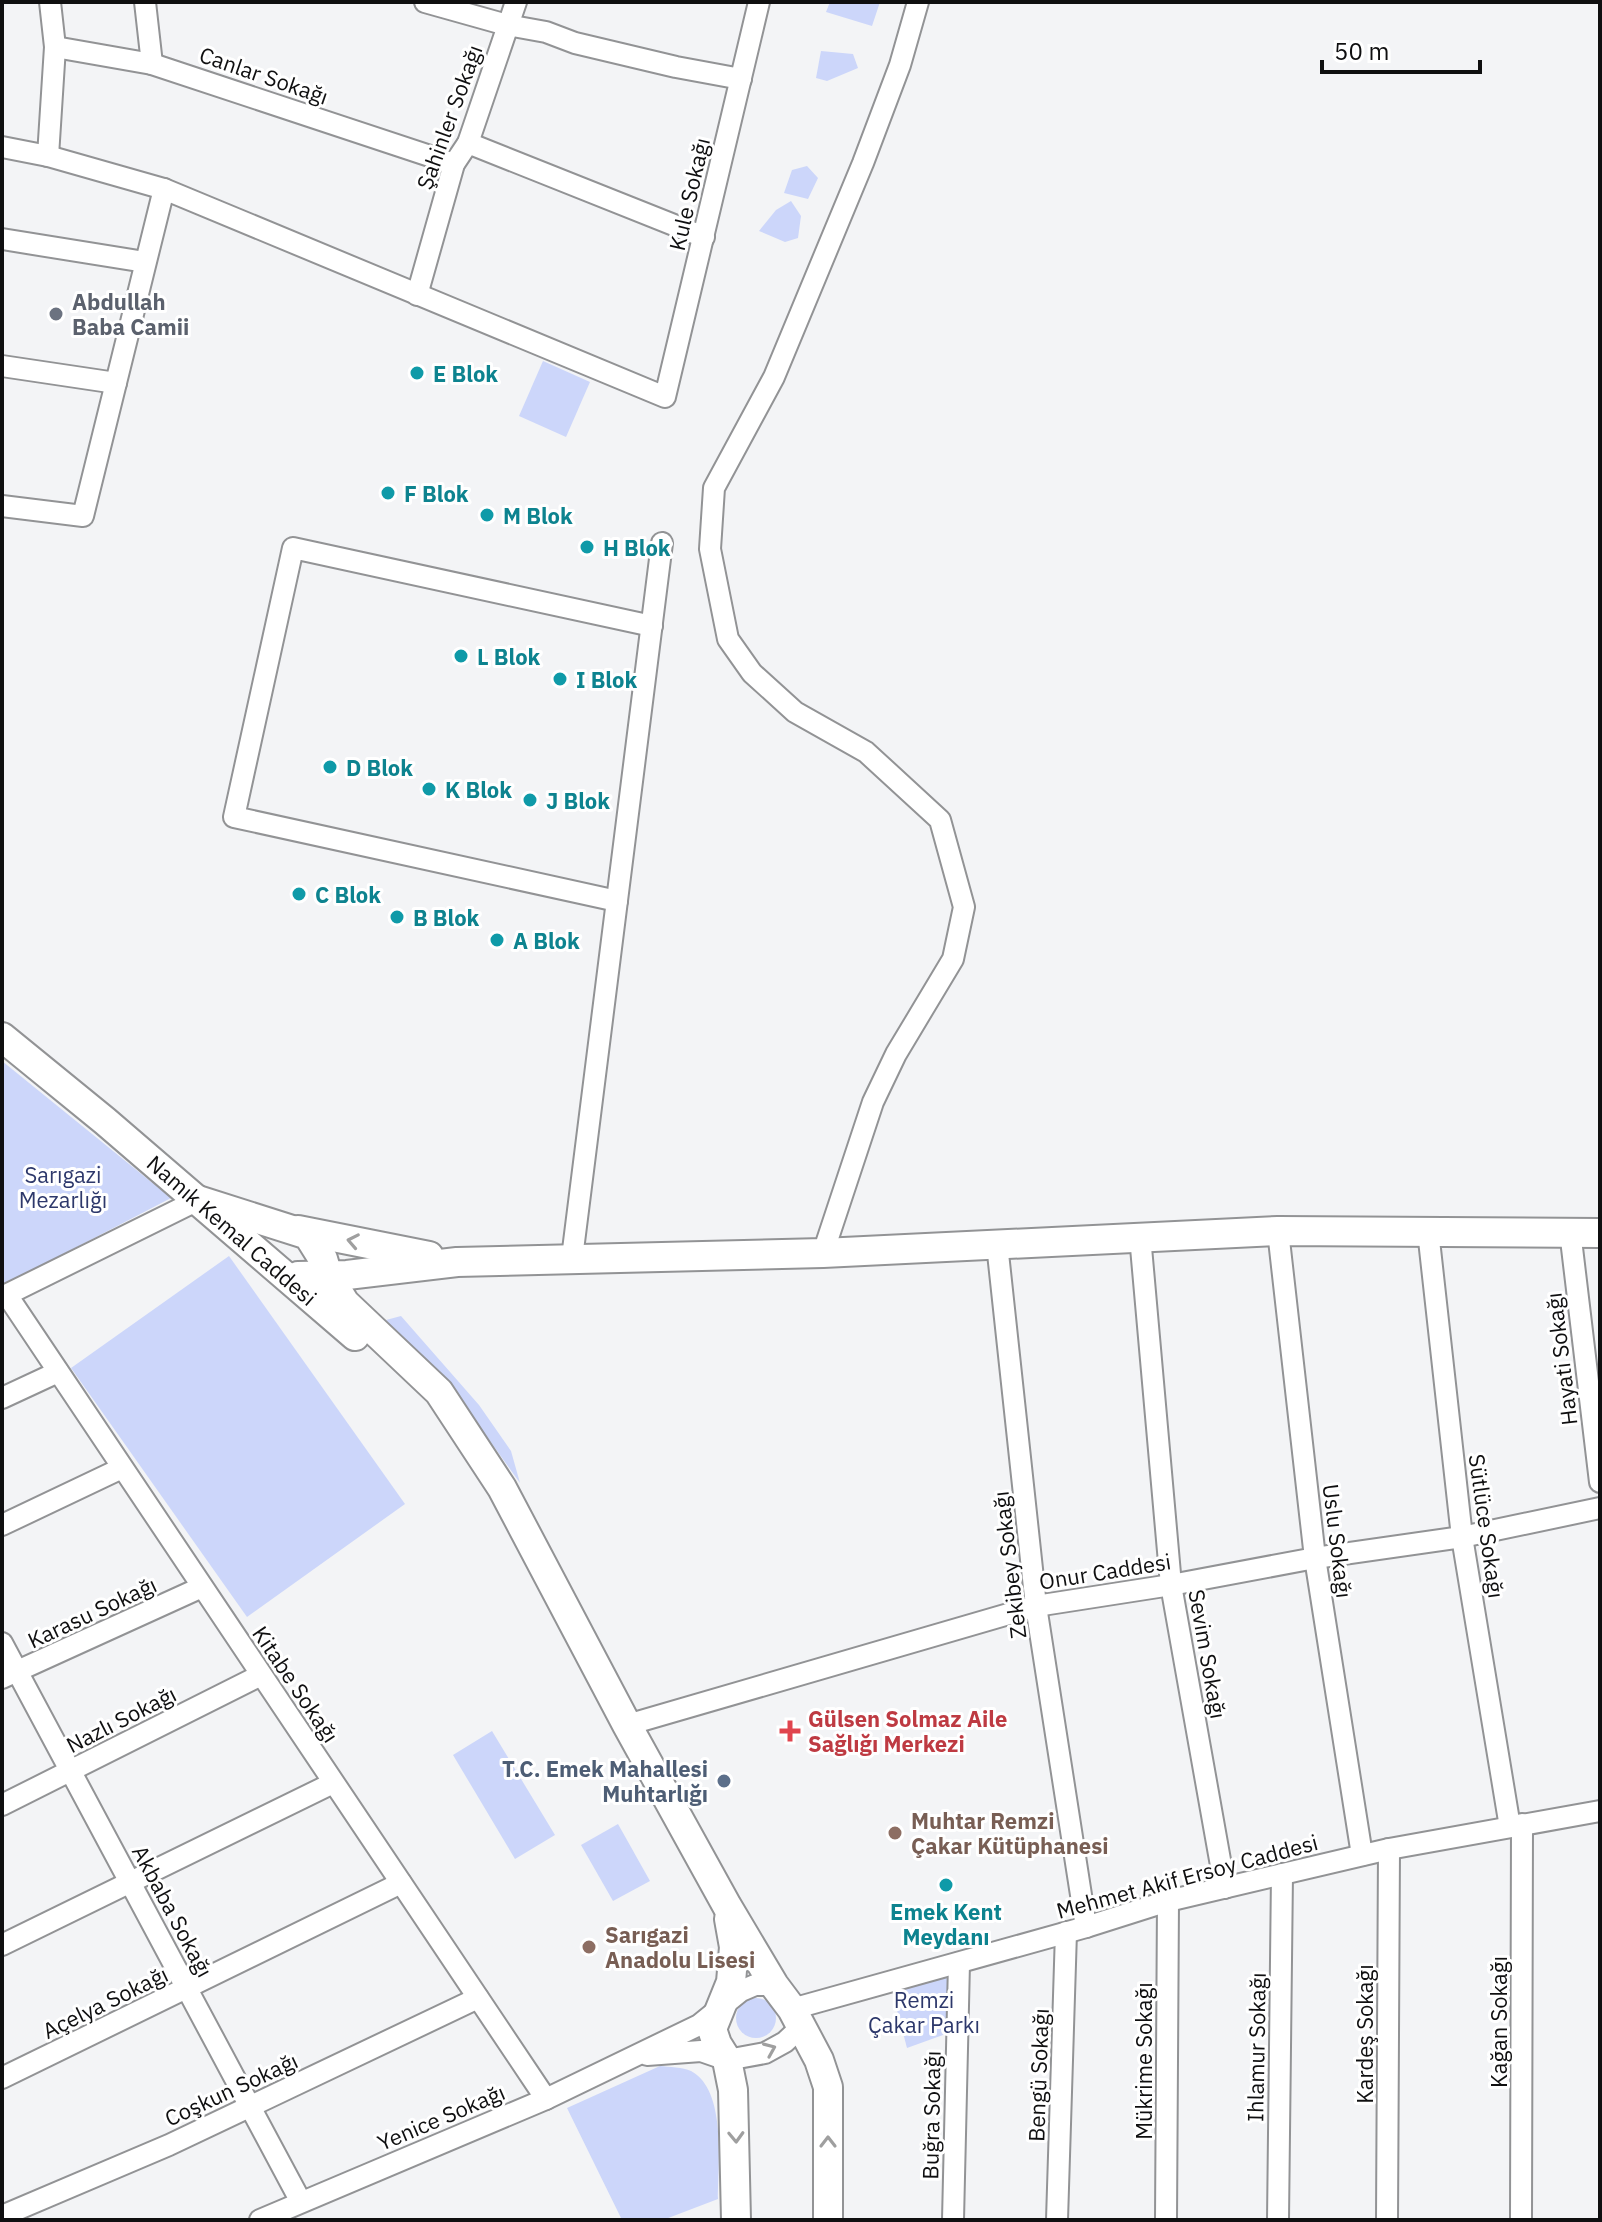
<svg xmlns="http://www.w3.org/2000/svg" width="1602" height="2222" font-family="'IBM Plex Sans',sans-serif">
	<rect width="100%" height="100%" fill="#f3f4f6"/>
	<g fill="#ccd6fa">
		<path d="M830,2H880L872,26L826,12Z"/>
		<path d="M821,51L853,54L858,68L827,81L816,78Z"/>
		<path d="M807,166L818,178L808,199L784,193L792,170Z"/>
		<path d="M791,201L801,216L798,238L785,242L759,231L776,210Z"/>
		<path d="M543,361L590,382L566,437L519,416Z"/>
		<path d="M2,1061L171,1198L2,1286Z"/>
		<path d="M229,1256L405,1504L247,1617L71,1368Z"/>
		<path d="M401,1316L479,1405L511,1451L520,1483L469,1412L415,1356L386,1320Z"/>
		<path d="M492,1731L555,1835L515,1859L453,1755Z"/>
		<path d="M618,1824L650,1881L613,1901L581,1845Z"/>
		<path d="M947,1975L954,2031L907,2048L892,1991Z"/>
		<circle cx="756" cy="2018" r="20"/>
		<path d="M660,2066C669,2067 683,2067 691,2071C727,2090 718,2165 718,2199L663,2220H622L567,2108Z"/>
	</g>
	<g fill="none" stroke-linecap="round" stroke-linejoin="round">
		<defs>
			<g id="minor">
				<path d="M145,2L152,64"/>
				<path d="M425,2L507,25L546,32L575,43L676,67L741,79"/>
				<path d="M55,47L152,64L454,164"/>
				<path d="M468,143L704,237"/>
				<path d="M2,147L48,156L164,189L665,397L759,2"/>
				<path d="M48,156L55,47L50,2"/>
				<path d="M2,239L145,262"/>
				<path d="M417,295L454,164L468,143L516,2"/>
				<path d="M2,366L116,383"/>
				<path d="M2,506L83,516L164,189"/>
				<path d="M617,901L234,817L293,548L652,626"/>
				<path d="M1278,1231L1315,1558L1362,1855"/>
				<path d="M1428,1231L1462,1537L1510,1827"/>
				<path d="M1570,1231L1600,1482"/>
				<path d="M1140,1236L1171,1585L1225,1888"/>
				<path d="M997,1244L1036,1606L1086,1927"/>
				<path d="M823,1253L873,1102L896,1054L953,959L964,907L940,820L866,752L795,712L752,673L728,639L710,549L714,488L774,377L863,163L900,65L918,2"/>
				<path d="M572,1258L662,543"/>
				<path d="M7,1295L546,2099"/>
				<path d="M2,1297L198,1200"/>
				<path d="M2,1398L58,1372"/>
				<path d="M2,1525L122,1468"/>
				<path d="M2,1643L301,2202"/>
				<path d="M2,1678L202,1587"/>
				<path d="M627,1725L1036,1606L1171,1585L1315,1558L1462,1537L1600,1508"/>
				<path d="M2,1805L261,1675"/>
				<path d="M2,1945L333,1783"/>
				<path d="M792,2009L1086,1927L1168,1901L1389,1849L1600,1811"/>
				<path d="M647,2055L701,2051L727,2060L765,2053L785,2042L801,2027"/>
				<path d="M2,2078L401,1883"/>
				<path d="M2,2216L169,2145L478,1998"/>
				<path d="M260,2220L546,2099L699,2025L741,1991L755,1985H774"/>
				<path d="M953,2220L959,1963"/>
				<path d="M1057,2220L1066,1932"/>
				<path d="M1166,2220L1168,1901"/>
				<path d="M1278,2220L1282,1874"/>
				<path d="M1387,2220L1389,1849"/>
				<path d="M1521,2220L1522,1824"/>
			</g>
			<g id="secondary">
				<path d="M2,1037L105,1121L355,1336"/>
				<path d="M198,1200L308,1235L323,1259L328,1276L345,1303L439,1392L502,1488L627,1725L727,1906L774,1985L792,2009L819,2060L828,2087V2220"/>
				<path d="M298,1230L429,1256"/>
				<path d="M298,1276L347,1275L457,1262L823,1253L1278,1231L1600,1233"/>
				<path d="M729,1919L734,1947L731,1982L712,2029L717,2044L727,2060L733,2090L736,2220"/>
			</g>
		</defs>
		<use href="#minor" stroke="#929395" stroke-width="24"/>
		<use href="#secondary" stroke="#929395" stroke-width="32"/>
		<use href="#minor" stroke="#fff" stroke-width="20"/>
		<use href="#secondary" stroke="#fff" stroke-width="28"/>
	</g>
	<defs><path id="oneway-chevron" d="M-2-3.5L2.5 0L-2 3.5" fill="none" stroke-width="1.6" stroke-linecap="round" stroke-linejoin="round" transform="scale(2)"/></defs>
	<g stroke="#9f9f9f">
		<use href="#oneway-chevron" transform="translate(353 1241) rotate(-169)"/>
		<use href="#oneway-chevron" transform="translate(770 2049) rotate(-23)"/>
		<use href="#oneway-chevron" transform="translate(736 2137) rotate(88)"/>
		<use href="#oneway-chevron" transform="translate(828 2142) rotate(-90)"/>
	</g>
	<circle fill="#6b7280" stroke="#fff" stroke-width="3" cx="56" cy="314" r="8"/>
	<g fill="#0f9aa8" stroke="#fff" stroke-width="3">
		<circle cx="417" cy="373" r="8"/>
		<circle cx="388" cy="493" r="8"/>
		<circle cx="487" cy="515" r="8"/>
		<circle cx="587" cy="547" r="8"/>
		<circle cx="461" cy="656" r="8"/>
		<circle cx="560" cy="679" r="8"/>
		<circle cx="330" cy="767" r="8"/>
		<circle cx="429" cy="789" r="8"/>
		<circle cx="530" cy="800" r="8"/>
		<circle cx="299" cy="894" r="8"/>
		<circle cx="397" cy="917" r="8"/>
		<circle cx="497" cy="940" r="8"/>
		<circle cx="946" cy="1885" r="8"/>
	</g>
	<path fill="#e0444e" stroke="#fff" stroke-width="3" d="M786 1719h8v8h8v8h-8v8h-8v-8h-8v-8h8z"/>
	<circle fill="#5c6f8a" stroke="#fff" stroke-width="3" cx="724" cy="1781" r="8"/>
	<g fill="#8d6e63" stroke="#fff" stroke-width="3">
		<circle cx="895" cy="1833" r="8"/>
		<circle cx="589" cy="1947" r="8"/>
	</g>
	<g text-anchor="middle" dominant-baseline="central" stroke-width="6" stroke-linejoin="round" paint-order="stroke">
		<g font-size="22" fill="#0f0f10" stroke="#fff">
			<text transform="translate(264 75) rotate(19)">Canlar Sokağı</text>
			<text transform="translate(449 117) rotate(-70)">Şahinler Sokağı</text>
			<text transform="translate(689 194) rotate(-77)">Kule Sokağı</text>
			<text transform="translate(232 1230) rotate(41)">Namık Kemal Caddesi</text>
			<text transform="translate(1561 1359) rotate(-97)">Hayati Sokağı</text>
			<text transform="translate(1487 1526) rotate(82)">Sütlüce Sokağı</text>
			<text transform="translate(1338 1541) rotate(83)">Uslu Sokağı</text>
			<text transform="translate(1009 1565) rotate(-97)">Zekibey Sokağı</text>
			<text transform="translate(1105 1571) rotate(-9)">Onur Caddesi</text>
			<text transform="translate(92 1612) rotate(-25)">Karasu Sokağı</text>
			<text transform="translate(1208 1654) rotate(80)">Sevim Sokağı</text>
			<text transform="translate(296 1684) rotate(56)">Kitabe Sokağı</text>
			<text transform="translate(121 1719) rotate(-27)">Nazlı Sokağı</text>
			<text transform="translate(1187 1876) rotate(-15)">Mehmet Akif Ersoy Caddesi</text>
			<text transform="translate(173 1911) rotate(62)">Akbaba Sokağı</text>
			<text transform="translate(105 2002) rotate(-26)">Açelya Sokağı</text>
			<text transform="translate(1498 2022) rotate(-90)">Kağan Sokağı</text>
			<text transform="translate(1364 2034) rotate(-90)">Kardeş Sokağı</text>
			<text transform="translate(1256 2047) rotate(-89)">Ihlamur Sokağı</text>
			<text transform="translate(1143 2061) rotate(-90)">Mükrime Sokağı</text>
			<text transform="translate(1038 2075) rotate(-88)">Bengü Sokağı</text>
			<text transform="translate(231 2089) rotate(-25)">Coşkun Sokağı</text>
			<text transform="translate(931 2115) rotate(-89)">Buğra Sokağı</text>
			<text transform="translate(441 2117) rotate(-23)">Yenice Sokağı</text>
		</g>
		<g font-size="22" font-weight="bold" fill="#5b616d" stroke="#fff" text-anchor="start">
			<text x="72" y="301">Abdullah<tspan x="72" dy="25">Baba Camii</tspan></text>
		</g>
		<g font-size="22" font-weight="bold" fill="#0d838f" stroke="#fff" text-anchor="start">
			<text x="433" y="373">E Blok</text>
			<text x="404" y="493">F Blok</text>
			<text x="503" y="515">M Blok</text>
			<text x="603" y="547">H Blok</text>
			<text x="477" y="656">L Blok</text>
			<text x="576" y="679">I Blok</text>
			<text x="346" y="767">D Blok</text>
			<text x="445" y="789">K Blok</text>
			<text x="546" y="800">J Blok</text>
			<text x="315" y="894">C Blok</text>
			<text x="413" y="917">B Blok</text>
			<text x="513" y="940">A Blok</text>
			<text x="946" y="1911" text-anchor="middle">Emek Kent<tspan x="946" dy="25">Meydanı</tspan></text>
		</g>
		<g font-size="22" fill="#2d386b" stroke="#fff">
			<text x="63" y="1174">Sarıgazi<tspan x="63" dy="25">Mezarlığı</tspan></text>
			<text x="924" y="1999">Remzi<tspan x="924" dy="25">Çakar Parkı</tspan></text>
		</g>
		<g font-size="22" font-weight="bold" fill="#be3a42" stroke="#fff" text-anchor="start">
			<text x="808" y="1718">Gülsen Solmaz Aile<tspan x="808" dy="25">Sağlığı Merkezi</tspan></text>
		</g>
		<g font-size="22" font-weight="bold" fill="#4e5e75" stroke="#fff" text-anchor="end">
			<text x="708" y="1768">T.C. Emek Mahallesi<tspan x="708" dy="25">Muhtarlığı</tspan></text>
		</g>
		<g font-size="22" font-weight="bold" fill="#785e54" stroke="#fff" text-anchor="start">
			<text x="911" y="1820">Muhtar Remzi<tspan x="911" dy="25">Çakar Kütüphanesi</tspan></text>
			<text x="605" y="1934">Sarıgazi<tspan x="605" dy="25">Anadolu Lisesi</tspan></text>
		</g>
	</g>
	<rect width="1602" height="2222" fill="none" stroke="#0f0f10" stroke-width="8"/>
	<path d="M1322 60v12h158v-12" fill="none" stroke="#0f0f10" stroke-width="4"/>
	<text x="1334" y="60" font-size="24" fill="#0f0f10" stroke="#ffffff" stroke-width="6" paint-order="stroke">50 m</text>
</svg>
